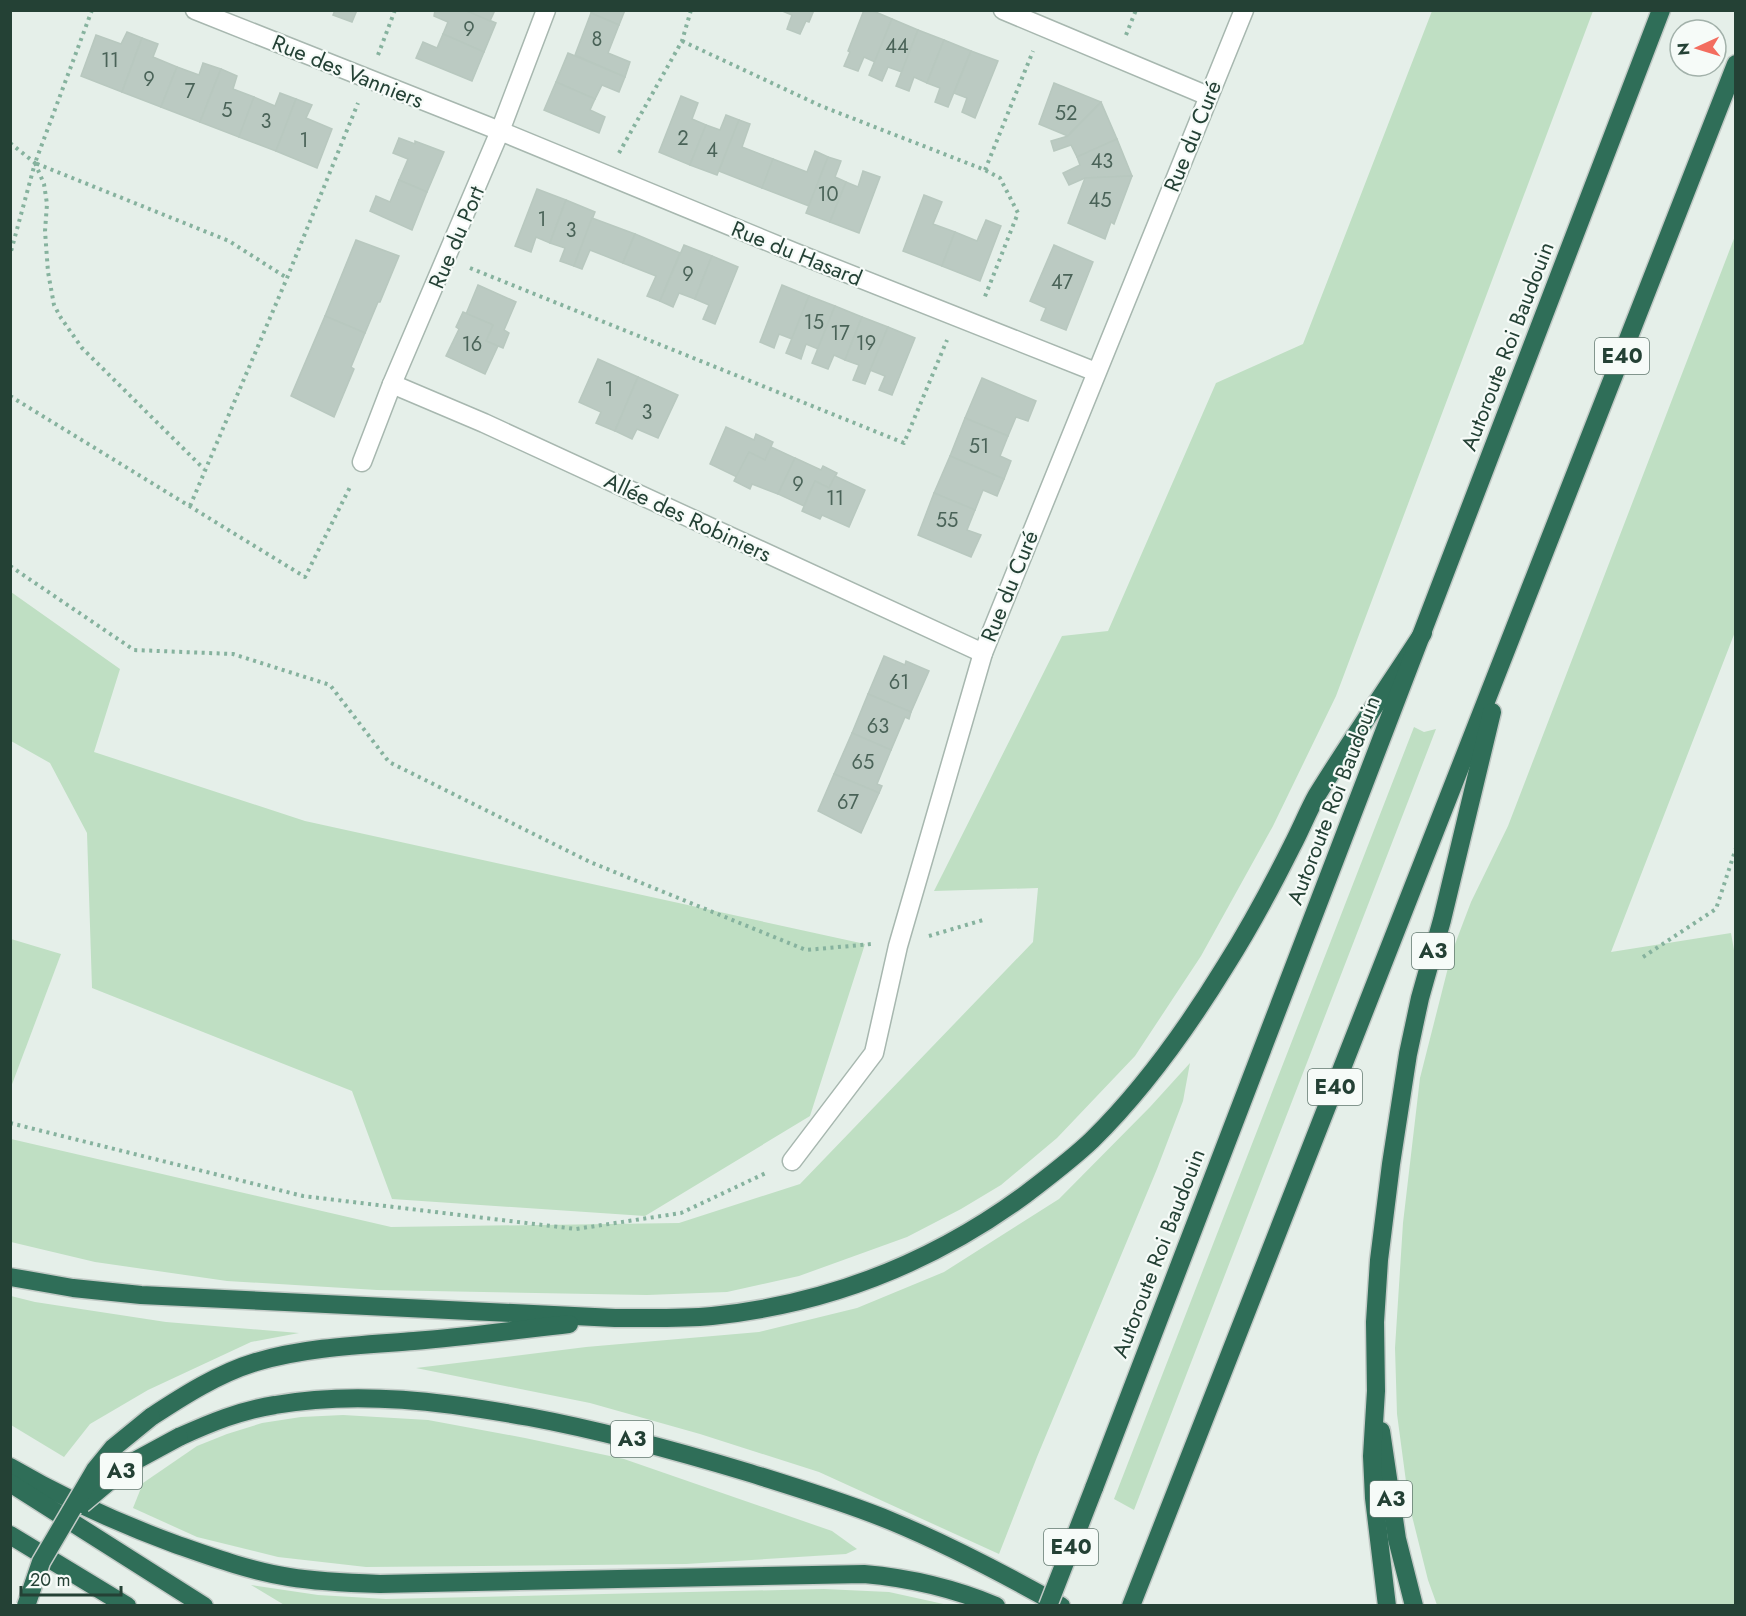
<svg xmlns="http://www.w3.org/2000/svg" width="1746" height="1616" font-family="Jost,sans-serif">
	<rect width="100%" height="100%" fill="#e5efe9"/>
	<g fill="#bfdfc3">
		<path d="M1432,11H1593L1336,696L1273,826L1201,956L1135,1056L1057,1138L1001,1185L961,1209L907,1237L799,1276L727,1292L647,1295L377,1290L227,1281L95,1262L11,1242V1139L391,1227L679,1223L800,1184L1033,942L1038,888L934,891L1062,636L1108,631L1216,383L1303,344Z"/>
		<path d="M1735,236V632L1611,952L1731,933L1735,956V1605H1437L1428,1580L1409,1504L1397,1414L1395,1348L1403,1223L1420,1078L1452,952L1471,902L1508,826Z"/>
		<path d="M11,592L120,669L94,752L305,821L865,944L810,1116L645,1216L392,1199L352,1091L92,988L87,833L50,763L11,741Z"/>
		<path d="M1414,727L1424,732L1436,729L1134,1510L1114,1499Z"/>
		<path d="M11,939L61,954L11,1087L10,939Z"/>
		<path d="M1190,1063L1183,1101L1157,1169L1037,1457L999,1554L819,1472L700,1434L590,1403L416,1368L586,1347L759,1332L857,1308L944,1272L1059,1199L1150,1107Z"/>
		<path d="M11,1296L35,1302L166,1322L299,1333L251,1342L148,1390L90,1424L64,1457L11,1425Z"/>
		<path d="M343,1415L428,1420L525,1438L624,1459L832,1531L857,1549L846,1554L686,1564L366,1567L278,1557L197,1537L133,1508L143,1483L197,1446L227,1434L262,1423L301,1417Z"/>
		<path d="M251,1585L318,1595L386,1599L824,1589L889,1592L948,1605L286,1606Z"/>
	</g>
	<g fill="#bbcac2" stroke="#b8c8bf" stroke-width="1.5">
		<path d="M335,10H357L352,22L333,15Z"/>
		<path d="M435,10H465L496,23L484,52L443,34L448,22L434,16Z"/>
		<path d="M465,10H495L490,21Z"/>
		<path d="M592,10H625L619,25L591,13Z"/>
		<path d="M780,10H814L809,22L806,21L800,34L787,29L792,15Z"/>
		<path d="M864,10H871L892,19L875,62L864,57L858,71L844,66L850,52L848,51Z"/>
		<path d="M591,13L619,25L608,53L630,62L625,77L575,55Z"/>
		<path d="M892,19L918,30L902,72L888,67L882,81L869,75Z"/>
		<path d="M918,30L944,40L927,83L914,77L909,91L896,86Z"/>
		<path d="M127,32L142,38L122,92L81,76L96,35L121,44Z"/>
		<path d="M443,34L484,52L472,81L416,58L423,42L437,48Z"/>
		<path d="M142,38L158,44L153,57L177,67L161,107L122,92Z"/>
		<path d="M944,40L971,51L948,107L935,102L940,88L927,83Z"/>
		<path d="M971,51L998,61L975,118L962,112L967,98L954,93Z"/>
		<path d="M568,53L625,77L619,92L602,85L595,99L556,82Z"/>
		<path d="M203,63L221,69L200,122L161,107L177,67L199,75Z"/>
		<path d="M221,69L237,76L233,89L254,97L239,137L200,122Z"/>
		<path d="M556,82L595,99L590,110L605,117L599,133L544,110Z"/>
		<path d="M1054,83L1101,102L1068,136L1039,124Z"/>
		<path d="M280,93L296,99L276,151L239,137L254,97L275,106Z"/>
		<path d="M681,96L698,103L692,119L706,125L690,165L659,152Z"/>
		<path d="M296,99L312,105L306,118L332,129L317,168L276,151Z"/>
		<path d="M1101,102L1117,139L1077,157L1071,145L1054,151L1051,141L1068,136Z"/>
		<path d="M726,115L739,120L717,175L690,165L706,125L720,130Z"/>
		<path d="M739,120L750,124L742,147L773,159L762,188L719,171Z"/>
		<path d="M399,138L415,144V141L444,152L427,192L399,180L408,159L393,153Z"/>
		<path d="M1117,139L1132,176L1085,178L1069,185L1063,173L1080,165L1077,157Z"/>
		<path d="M815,151L828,157L809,206L762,188L773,159L807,172Z"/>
		<path d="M828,157L841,161L835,177L846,182L830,222L806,213Z"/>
		<path d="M863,171L880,177L859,233L830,222L846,182L858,187Z"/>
		<path d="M1132,176L1114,224L1111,222L1105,239L1068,223L1085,178Z"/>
		<path d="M399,180L427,192L412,230L370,211L376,196L390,202Z"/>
		<path d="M537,189L566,200L550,243L536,237L531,252L515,246Z"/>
		<path d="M924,195L942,202L933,224L955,232L942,266L903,251Z"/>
		<path d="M566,200L595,212L574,266L560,261L565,248L550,243Z"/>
		<path d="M592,218L635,234L623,263L590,250L582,269L574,266Z"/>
		<path d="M986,220L1001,226L980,281L942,266L955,232L977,241Z"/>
		<path d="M635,234L680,253L660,301L647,296L656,276L623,263Z"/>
		<path d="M356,240L399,256L380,302H378L365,333L325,316Z"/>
		<path d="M684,245L712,256L695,299L679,293L673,307L660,301Z"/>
		<path d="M1054,245L1093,262L1066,330L1041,320L1046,308L1030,301Z"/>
		<path d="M712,256L738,267L715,324L703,319L709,305L695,299Z"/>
		<path d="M478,285L516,302L504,330L509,333L503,348L486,341L493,325L466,314Z"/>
		<path d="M782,285L809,296L792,339L779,334L774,348L760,342Z"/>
		<path d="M809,296L835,306L818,349L806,344L801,359L786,353Z"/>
		<path d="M835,306L862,317L845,360L834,355L828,369L812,363Z"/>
		<path d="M463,312L493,325L486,341L498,346L485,374L446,356L459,329L456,327Z"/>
		<path d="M325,316L365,333L351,367L354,369L334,417L291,396Z"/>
		<path d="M862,317L888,327L865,384L853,380L859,365L845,360Z"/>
		<path d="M888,327L915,338L892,395L879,390L885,376L870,370Z"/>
		<path d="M598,359L638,377L615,431L596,423L601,412L579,402Z"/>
		<path d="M638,377L678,395L658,438L637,429L632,439L615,431Z"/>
		<path d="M982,378L1036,401L1028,421L1016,417L1008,436L965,418Z"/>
		<path d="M965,418L1008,436L1000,456L1011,461L1004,479L950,456Z"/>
		<path d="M726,427L754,440L756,434L773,442L765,460L749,452L737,477L710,464Z"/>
		<path d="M771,447L795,458L778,494L752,484L750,489L734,481L749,452L765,460Z"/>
		<path d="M950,456L1004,479L997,496L983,490L975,510L934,493Z"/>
		<path d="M795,458L821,470L823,466L837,473L829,488L815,481L804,506L778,494Z"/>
		<path d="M835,476L865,490L849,527L822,515L820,519L802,511L815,481L829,488Z"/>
		<path d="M934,493L975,510L967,530L981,535L971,557L918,535Z"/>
		<path d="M884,656L905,665L906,661L929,671L911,712L868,694Z"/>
		<path d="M868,694L911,712L909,719L905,717L891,750L852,733Z"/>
		<path d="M852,733L891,750L877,784L882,786L879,793L834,774Z"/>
		<path d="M834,774L879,793L861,833L818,811Z"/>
	</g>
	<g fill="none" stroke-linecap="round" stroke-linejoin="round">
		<defs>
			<g id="street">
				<path d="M195,10L500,131L796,253L1096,372"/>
				<path d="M1003,10L1208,96"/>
				<path d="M392,384L484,423L983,653"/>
				<path d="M362,462L392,384L500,131L546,10"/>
				<path d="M792,1161L874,1053L898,946L983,653L1244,10"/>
			</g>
			<g id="highway">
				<path d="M10,1277L73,1288L141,1295L615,1318C647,1318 680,1319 712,1316C828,1304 931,1264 1026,1194C1048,1177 1071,1160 1092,1140C1144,1089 1188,1027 1226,965C1250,927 1272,886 1292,846C1301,829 1308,811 1317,795C1351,740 1388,687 1423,633"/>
				<path d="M151,1417C183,1396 219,1373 256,1362C306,1347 362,1345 414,1341C466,1337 517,1330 569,1324"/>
				<path d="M1381,1431L1397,1539L1414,1606"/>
				<path d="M179,1437C210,1423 241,1410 275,1405C359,1390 446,1402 529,1417C604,1431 677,1451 750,1473C797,1488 845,1502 891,1521C949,1545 1006,1575 1061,1606"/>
				<path d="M10,1467C63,1498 118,1523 175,1544C212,1557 250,1571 289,1577C319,1582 349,1583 380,1584L864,1574C910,1578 953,1588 996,1606"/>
				<path d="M10,1483L204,1606"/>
				<path d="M1094,1488L1661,10"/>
				<path d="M10,1535L127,1606"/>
				<path d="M1131,1606L1736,64"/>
				<path d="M1387,1606L1374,1498L1372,1456L1376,1391L1375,1322L1379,1260L1391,1164L1408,1054L1420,998L1442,920L1492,712"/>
			</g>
		</defs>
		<use href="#street" stroke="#a7b7af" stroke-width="21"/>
		<use href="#highway" stroke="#c2cac6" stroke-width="21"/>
		<g stroke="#86b29e" stroke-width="4" stroke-dasharray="3 4.5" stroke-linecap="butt">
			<path d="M92,10L35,163L229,241L287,278"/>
			<path d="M1126,35L1136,10"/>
			<path d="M682,41L821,106L985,170L1000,178L1018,213L984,299"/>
			<path d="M378,55L395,10"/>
			<path d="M10,143L35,163L10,255"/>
			<path d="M619,153L682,41L691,10"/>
			<path d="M35,163L44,184L47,204L45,231L48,272L54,305L61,318L82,348L204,469"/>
			<path d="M985,170L1033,51"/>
			<path d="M470,268L904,443L947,340"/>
			<path d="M10,396L305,577L351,485"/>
			<path d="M190,506L287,278L358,103"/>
			<path d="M10,566L134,650L233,654L330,685L389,762L590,862L806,950L872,944"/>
			<path d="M929,936L983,920"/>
			<path d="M1643,957L1716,909L1736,848"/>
			<path d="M10,1123L303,1196L576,1229L681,1213L768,1172"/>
		</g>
		<use href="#street" stroke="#fff" stroke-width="18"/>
		<use href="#highway" stroke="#2f6e58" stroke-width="18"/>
		<defs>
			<g id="highway-bridge">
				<path d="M82,1504L131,1463L179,1437"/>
				<path d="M26,1606L41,1562L95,1470L113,1448L151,1417"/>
				<path d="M1048,1606L1094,1488"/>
			</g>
		</defs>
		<use href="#highway-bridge" stroke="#c2cac6" stroke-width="21" stroke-linecap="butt"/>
		<use href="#highway-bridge" stroke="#2f6e58" stroke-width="18"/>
	</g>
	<g text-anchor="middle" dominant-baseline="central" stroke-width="4.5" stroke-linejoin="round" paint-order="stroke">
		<g font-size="20" fill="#4a6358">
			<text x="469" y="29">9</text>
			<text x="597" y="39">8</text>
			<text x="897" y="46">44</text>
			<text x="110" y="60">11</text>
			<text x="149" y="79">9</text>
			<text x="190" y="91">7</text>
			<text x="227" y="110">5</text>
			<text x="1066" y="113">52</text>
			<text x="266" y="121">3</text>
			<text x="683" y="138">2</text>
			<text x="304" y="140">1</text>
			<text x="712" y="150">4</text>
			<text x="1102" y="161">43</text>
			<text x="828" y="194">10</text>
			<text x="1100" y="200">45</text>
			<text x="542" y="219">1</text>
			<text x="571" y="230">3</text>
			<text x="688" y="274">9</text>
			<text x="1062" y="282">47</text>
			<text x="814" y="322">15</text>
			<text x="840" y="333">17</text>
			<text x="866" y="343">19</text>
			<text x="472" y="344">16</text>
			<text x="609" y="389">1</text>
			<text x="647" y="412">3</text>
			<text x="979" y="446">51</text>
			<text x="798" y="484">9</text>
			<text x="835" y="498">11</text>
			<text x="947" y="520">55</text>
			<text x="899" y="682">61</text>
			<text x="878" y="726">63</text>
			<text x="863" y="762">65</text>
			<text x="848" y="802">67</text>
		</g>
		<g fill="#f6fbf8" stroke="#637970" stroke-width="1.5">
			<rect x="1595" y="338" width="54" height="36" rx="4.5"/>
			<rect x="1412" y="933" width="42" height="36" rx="4.5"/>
			<rect x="1308" y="1069" width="54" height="36" rx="4.5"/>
			<rect x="611" y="1421" width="42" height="36" rx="4.5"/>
			<rect x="100" y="1453" width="42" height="36" rx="4.5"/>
			<rect x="1370" y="1481" width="42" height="36" rx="4.5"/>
			<rect x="1044" y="1529" width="54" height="36" rx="4.5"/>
		</g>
		<g font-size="21" font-weight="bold" fill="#244135">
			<text x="1622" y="356">E40</text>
			<text x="1433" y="951">A3</text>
			<text x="1335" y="1087">E40</text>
			<text x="632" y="1439">A3</text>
			<text x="121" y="1471">A3</text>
			<text x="1391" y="1499">A3</text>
			<text x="1071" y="1547">E40</text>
		</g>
		<g font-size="22" fill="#244135" stroke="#f6fbf8">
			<text transform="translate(348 71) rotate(22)">Rue des Vanniers</text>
			<text transform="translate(1192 136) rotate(-68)">Rue du Curé</text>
			<text transform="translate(456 237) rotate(-67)">Rue du Port</text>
			<text transform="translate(797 253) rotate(22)">Rue du Hasard</text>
			<text transform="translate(1507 346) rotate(-69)">Autoroute Roi Baudouin</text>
			<text transform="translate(688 517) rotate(25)">Allée des Robiniers</text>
			<text transform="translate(1009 586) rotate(-68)">Rue du Curé</text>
			<text transform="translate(1333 800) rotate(-69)">Autoroute Roi Baudouin</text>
			<text transform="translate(1158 1253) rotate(-69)">Autoroute Roi Baudouin</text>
		</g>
	</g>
	<rect width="1746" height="1616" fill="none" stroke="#244135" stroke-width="24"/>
	<g transform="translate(1698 48) rotate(266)"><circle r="28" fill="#f6fbf8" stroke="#a2b1aa" stroke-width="1.5"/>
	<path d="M0-4.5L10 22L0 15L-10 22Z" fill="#f36d5f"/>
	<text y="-9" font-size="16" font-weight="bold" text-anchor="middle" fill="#244135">N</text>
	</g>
	<path d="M21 1586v9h100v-9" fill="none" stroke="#244135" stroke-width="3"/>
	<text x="30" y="1586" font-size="18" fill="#244135" stroke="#f6fbf8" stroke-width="4.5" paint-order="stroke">20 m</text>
</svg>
